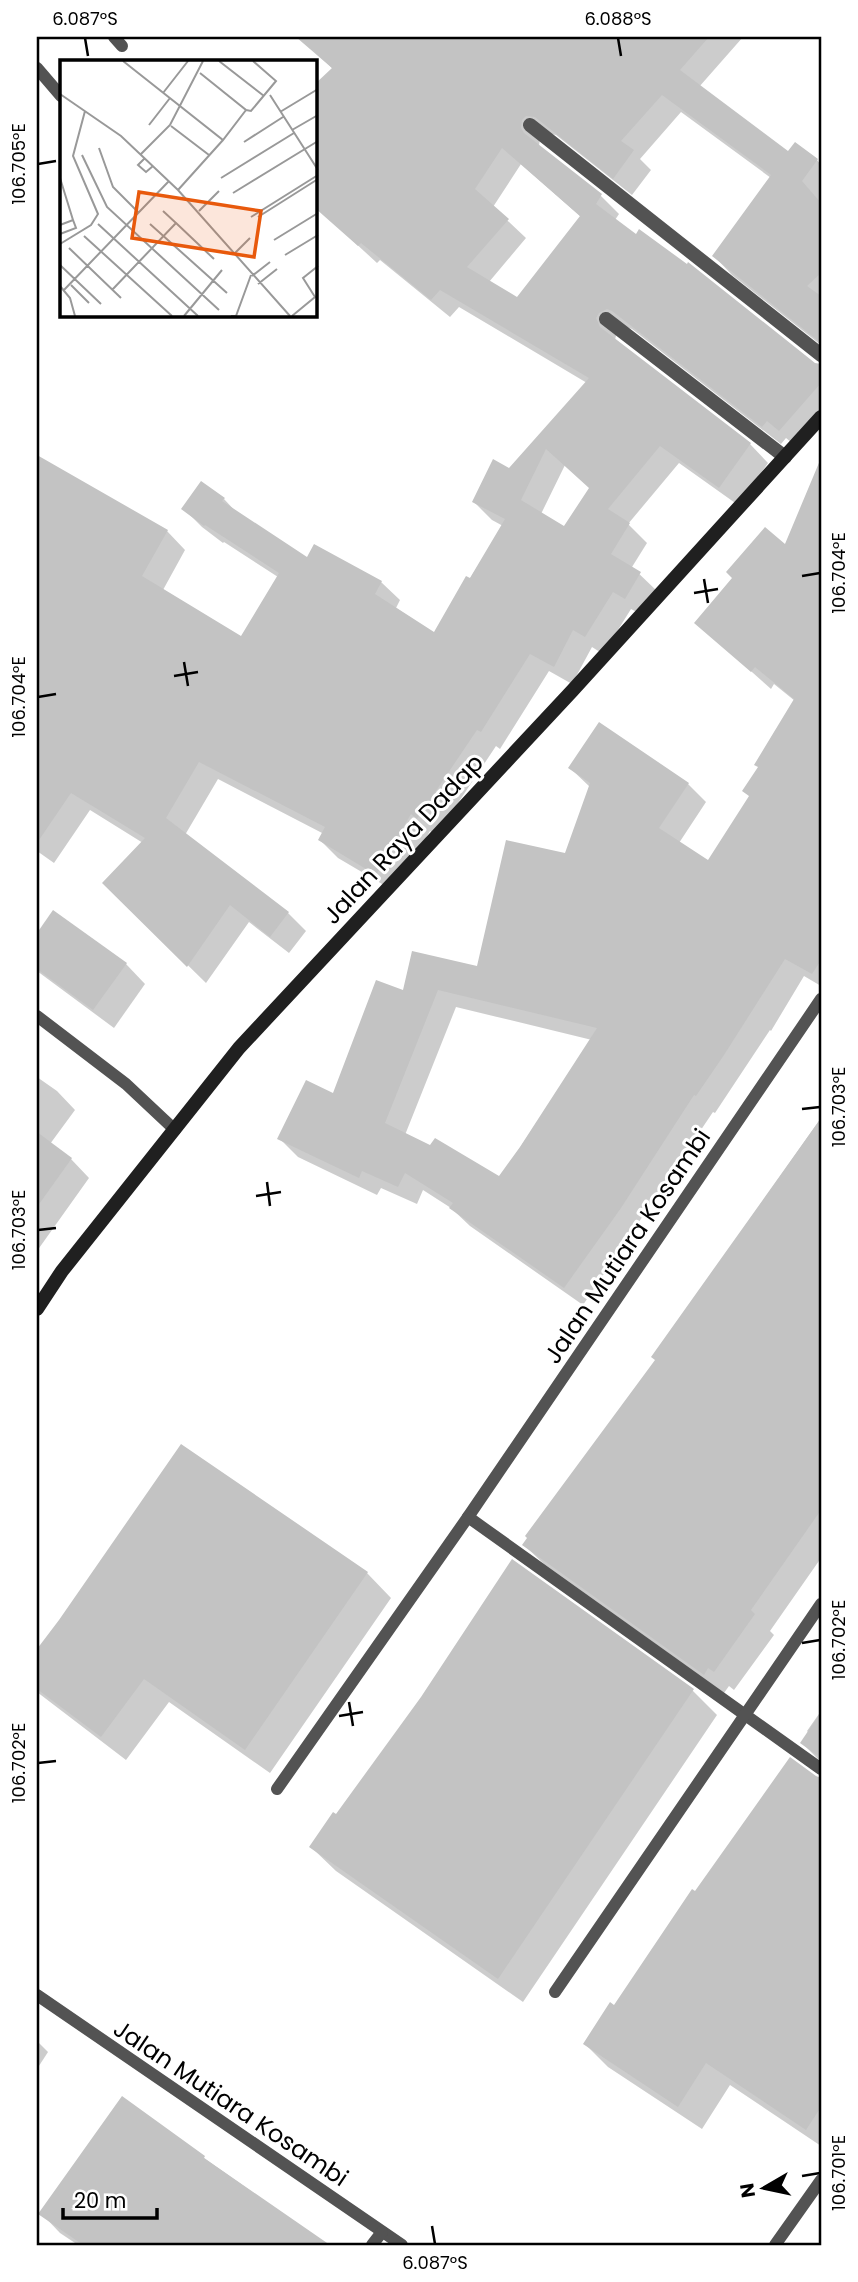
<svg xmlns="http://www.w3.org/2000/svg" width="858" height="2282" font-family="Poppins,sans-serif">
	<rect width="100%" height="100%" fill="#fff"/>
	<g fill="#0003" fill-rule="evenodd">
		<path d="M303,37H574L587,46L594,37H743L699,87L789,154L817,160L821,165V197L819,201L821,204V345L732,275L714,256L771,178L681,112L640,159L651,170L632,195L556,135L546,133L540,138L539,146L601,196L619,214L615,220L812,363L821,372V423L798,448L786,438L781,444L632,329L626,327L617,331L615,340L750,444L768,463L738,505L679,463L628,524L647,543L632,567L658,592L644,616L631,609L603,654L592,647L572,684L549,671L500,749L496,746L436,836L430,831L394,891L338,858L320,840L324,834L218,779L185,835L288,913L306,931L289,953L249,922L206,983L104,883L143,843L90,810L54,863L37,851V457L167,531L185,550L163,590L241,638L278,577L224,542L223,543L202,527L184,509L224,499L238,514L308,559L381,582L400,600L396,608L435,634L503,526L492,520L474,502L510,470L587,383L459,307L450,317L380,260L377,263L315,206V86L333,69L301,39ZM521,164L581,217L518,299L489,282L526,238L493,207ZM565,465L590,488L564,528L541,514Z"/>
		<path d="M765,529L821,575V986L804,976L771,1031L770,1030L715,1113L713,1112L583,1305L470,1226L451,1208L423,1190L417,1204L381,1188L377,1195L298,1157L279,1138L334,1095L405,993L478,968L566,855L591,788L570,768L688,784L706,802L679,843L709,862L750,797L759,768L795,701L774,684L771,689L697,623L734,578ZM456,1007L592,1040L499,1179L405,1135Z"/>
		<path d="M53,912L126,964L145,984L114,1028L37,971V936Z"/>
		<path d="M37,1077L57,1091L75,1110L50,1144L71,1159L89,1178L37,1251Z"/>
		<path d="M821,1118V1558L770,1631L774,1635L734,1690L729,1686L724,1693L544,1564L524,1545L656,1360L653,1357Z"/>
		<path d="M513,1562L693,1691L717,1715L523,2002L336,1871L311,1847L337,1816L422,1698Z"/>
		<path d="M367,1573L391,1598L270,1773L169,1702L126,1760L37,1692V1653L61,1621Z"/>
		<path d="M821,1711V1762L802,1743L809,1733L807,1731Z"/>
		<path d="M816,1778L821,1779V2146L730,2085L702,2129L608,2067L585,2044L614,2007Z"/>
		<path d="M37,2041L48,2052L37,2069Z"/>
		<path d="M204,2158L327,2245H78L60,2233L41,2213Z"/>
	</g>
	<g fill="#c3c3c3" fill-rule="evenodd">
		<path d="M296,37H709L680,70L788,151L795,142L818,159L802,181L821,203V273L807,286L821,296V343L712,256L771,175L662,95L621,141L634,150L613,179L535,117L526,116L522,120L521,128L524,133L602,194L596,204L636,234L639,229L687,264L688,262L815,363L821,364V383L779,431L767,421L762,427L612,311L607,309L599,313L596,318L600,327L751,443L719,488L660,446L608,509L630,523L611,554L641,572L625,599L613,592L585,637L573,630L554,667L530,654L481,732L477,730L417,819L411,814L376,875L318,840L325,827L199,762L166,818L289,912L270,937L230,905L187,967L102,883L145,838L71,793L37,843V455L168,530L142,576L241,636L279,573L205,525L204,526L181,509L201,481L225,498L222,501L307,557L314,544L382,581L375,594L434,632L466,576L470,578L505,519L472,502L493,459L509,468L589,378L440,290L431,300L361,243L358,246L315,208V84L332,68ZM502,148L580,216L517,297L467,267L509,219L475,189ZM546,449L589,488L564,526L521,500Z"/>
		<path d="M821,458V960L812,974L785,959L724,1055L696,1096L694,1095L621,1208L564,1288L449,1208L453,1203L405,1173L398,1187L362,1171L359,1178L277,1139L306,1080L333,1093L376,980L403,990L412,951L477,966L506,840L565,853L590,783L568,768L599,722L689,783L659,828L708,860L749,796L742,791L758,767L754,765L794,699L755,667L751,672L694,623L732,578L726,572L765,527L785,544ZM438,990L597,1028L520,1147L499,1176L435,1138L430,1145L385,1123Z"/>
		<path d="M53,910L127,963L93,1010L37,969V933Z"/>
		<path d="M821,1118V1510L751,1610L755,1614L714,1672L708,1668L704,1675L522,1545L527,1538L525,1536L655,1360L651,1357Z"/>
		<path d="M37,1132L72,1158L37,1207Z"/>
		<path d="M181,1444L368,1572L245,1750L144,1679L101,1737L37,1689V1649L59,1620Z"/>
		<path d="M512,1559L694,1689L498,1979L309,1847L333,1812L336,1814L421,1697Z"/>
		<path d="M821,1712V1758L800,1743Z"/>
		<path d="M790,1757L816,1776L821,1778V2107L806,2130L706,2063L678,2107L583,2044L610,2002L614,2005L692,1889L695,1891Z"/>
		<path d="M122,2096L205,2156L204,2158L330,2245H83L38,2214Z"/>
	</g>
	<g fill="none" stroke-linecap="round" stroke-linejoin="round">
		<g stroke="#535353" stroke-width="12">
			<path d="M114,37L122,46"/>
			<path d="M37,68L61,96"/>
			<path d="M37,1016L126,1084L175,1130"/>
			<path d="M468,1517L821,999"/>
			<path d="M277,1789L468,1517L821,1769"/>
			<path d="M555,1992L821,1604"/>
			<path d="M37,1995L402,2245"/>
			<path d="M372,2245L382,2232"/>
			<path d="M775,2245L821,2180"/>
		</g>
		<g stroke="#535353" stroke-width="14">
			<path d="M530,125L821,355"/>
			<path d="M606,319L785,457"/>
		</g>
		<path stroke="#202020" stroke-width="14" d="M37,1309L62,1271L239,1048L572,691L821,417"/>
	</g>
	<path fill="none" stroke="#000" stroke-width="2.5" d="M85,38L88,56M618,38L621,56M38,164L56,161M802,576L820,573M704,579L708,603M694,593L718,589M184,662L188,686M174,676L198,672M38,697L56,694M802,1109L820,1107M267,1182L270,1206M256,1196L281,1192M38,1230L56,1228M802,1643L820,1640M349,1702L353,1726M339,1716L363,1712M38,1763L56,1761M802,2176L820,2173M432,2226L435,2244"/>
	<g text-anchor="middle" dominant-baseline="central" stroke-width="6" stroke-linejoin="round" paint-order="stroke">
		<g font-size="24" fill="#000" stroke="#fff">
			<text transform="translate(403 839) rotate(-47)">Jalan Raya Dadap</text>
			<text transform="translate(627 1246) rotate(-56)">Jalan Mutiara Kosambi</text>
			<text transform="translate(231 2103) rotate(34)">Jalan Mutiara Kosambi</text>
		</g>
	</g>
	<g transform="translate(60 60)">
		<rect width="257" height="257" fill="#fff"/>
		<path fill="none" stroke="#999" stroke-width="2" d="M63,1L163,80L186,50L140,13M159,1L204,36M103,33L128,1M0,34L61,76L118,130L230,256M210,35L258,110M186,50L191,51L216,21L193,1M220,52L258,29M89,65L110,38M111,66L149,95M232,70L258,55M184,82L223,57M39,88L53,127L79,153M81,94L110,65L143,1M22,95L47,147L159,250M85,98L78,105L86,112L93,106M0,118L13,160M161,118L234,73M118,130L163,80M173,133L258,81M139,151L159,131M191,157L258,115M198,157L258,119M116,163L154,199M38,164L138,256M90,164L167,233M0,165L13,160L16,168L0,174M24,176L112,256M214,180L258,153M0,184L31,165L38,154L13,96L25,51M9,188L61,238M174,194L190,178M225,195L258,175M0,205L41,244M192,216L210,202M198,224L217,209M11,225L29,243M0,226L10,238L15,256M52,230L116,163L103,151M3,231L109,121M124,256L162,210M171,256H176L191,215M232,256L255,237L243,218L258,206"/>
		<path fill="#e8590c" fill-opacity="0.15" stroke="#e8590c" stroke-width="3.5" d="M79,132L201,151L194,197L72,178Z"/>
		<rect width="257" height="257" fill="none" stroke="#000" stroke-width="3.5"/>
	</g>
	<rect width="858" height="2282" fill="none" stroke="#ffffff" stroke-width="77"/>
	<g transform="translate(764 2188) rotate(261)" stroke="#ffffff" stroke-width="5" paint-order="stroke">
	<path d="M0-5L12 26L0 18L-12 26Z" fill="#000000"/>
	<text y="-10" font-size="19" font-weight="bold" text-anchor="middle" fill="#000000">N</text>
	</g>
	<path d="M63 2208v10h94v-10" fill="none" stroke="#000000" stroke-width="3.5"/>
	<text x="74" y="2208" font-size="21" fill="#000000" stroke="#ffffff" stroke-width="5" paint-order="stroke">20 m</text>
	<rect x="38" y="38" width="782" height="2206" fill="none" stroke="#000" stroke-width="2.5"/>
	<g font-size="18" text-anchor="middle" fill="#000">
		<text x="85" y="25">6.087°S</text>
		<text x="618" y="25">6.088°S</text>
		<text transform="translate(19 164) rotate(-90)" y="6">106.705°E</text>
		<text transform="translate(839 573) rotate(-90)" y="6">106.704°E</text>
		<text transform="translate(19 697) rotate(-90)" y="6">106.704°E</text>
		<text transform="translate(839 1107) rotate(-90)" y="6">106.703°E</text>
		<text transform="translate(19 1230) rotate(-90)" y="6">106.703°E</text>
		<text transform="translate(839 1640) rotate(-90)" y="6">106.702°E</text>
		<text transform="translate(19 1763) rotate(-90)" y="6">106.702°E</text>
		<text transform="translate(839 2173) rotate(-90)" y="6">106.701°E</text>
		<text x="435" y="2269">6.087°S</text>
	</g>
</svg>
